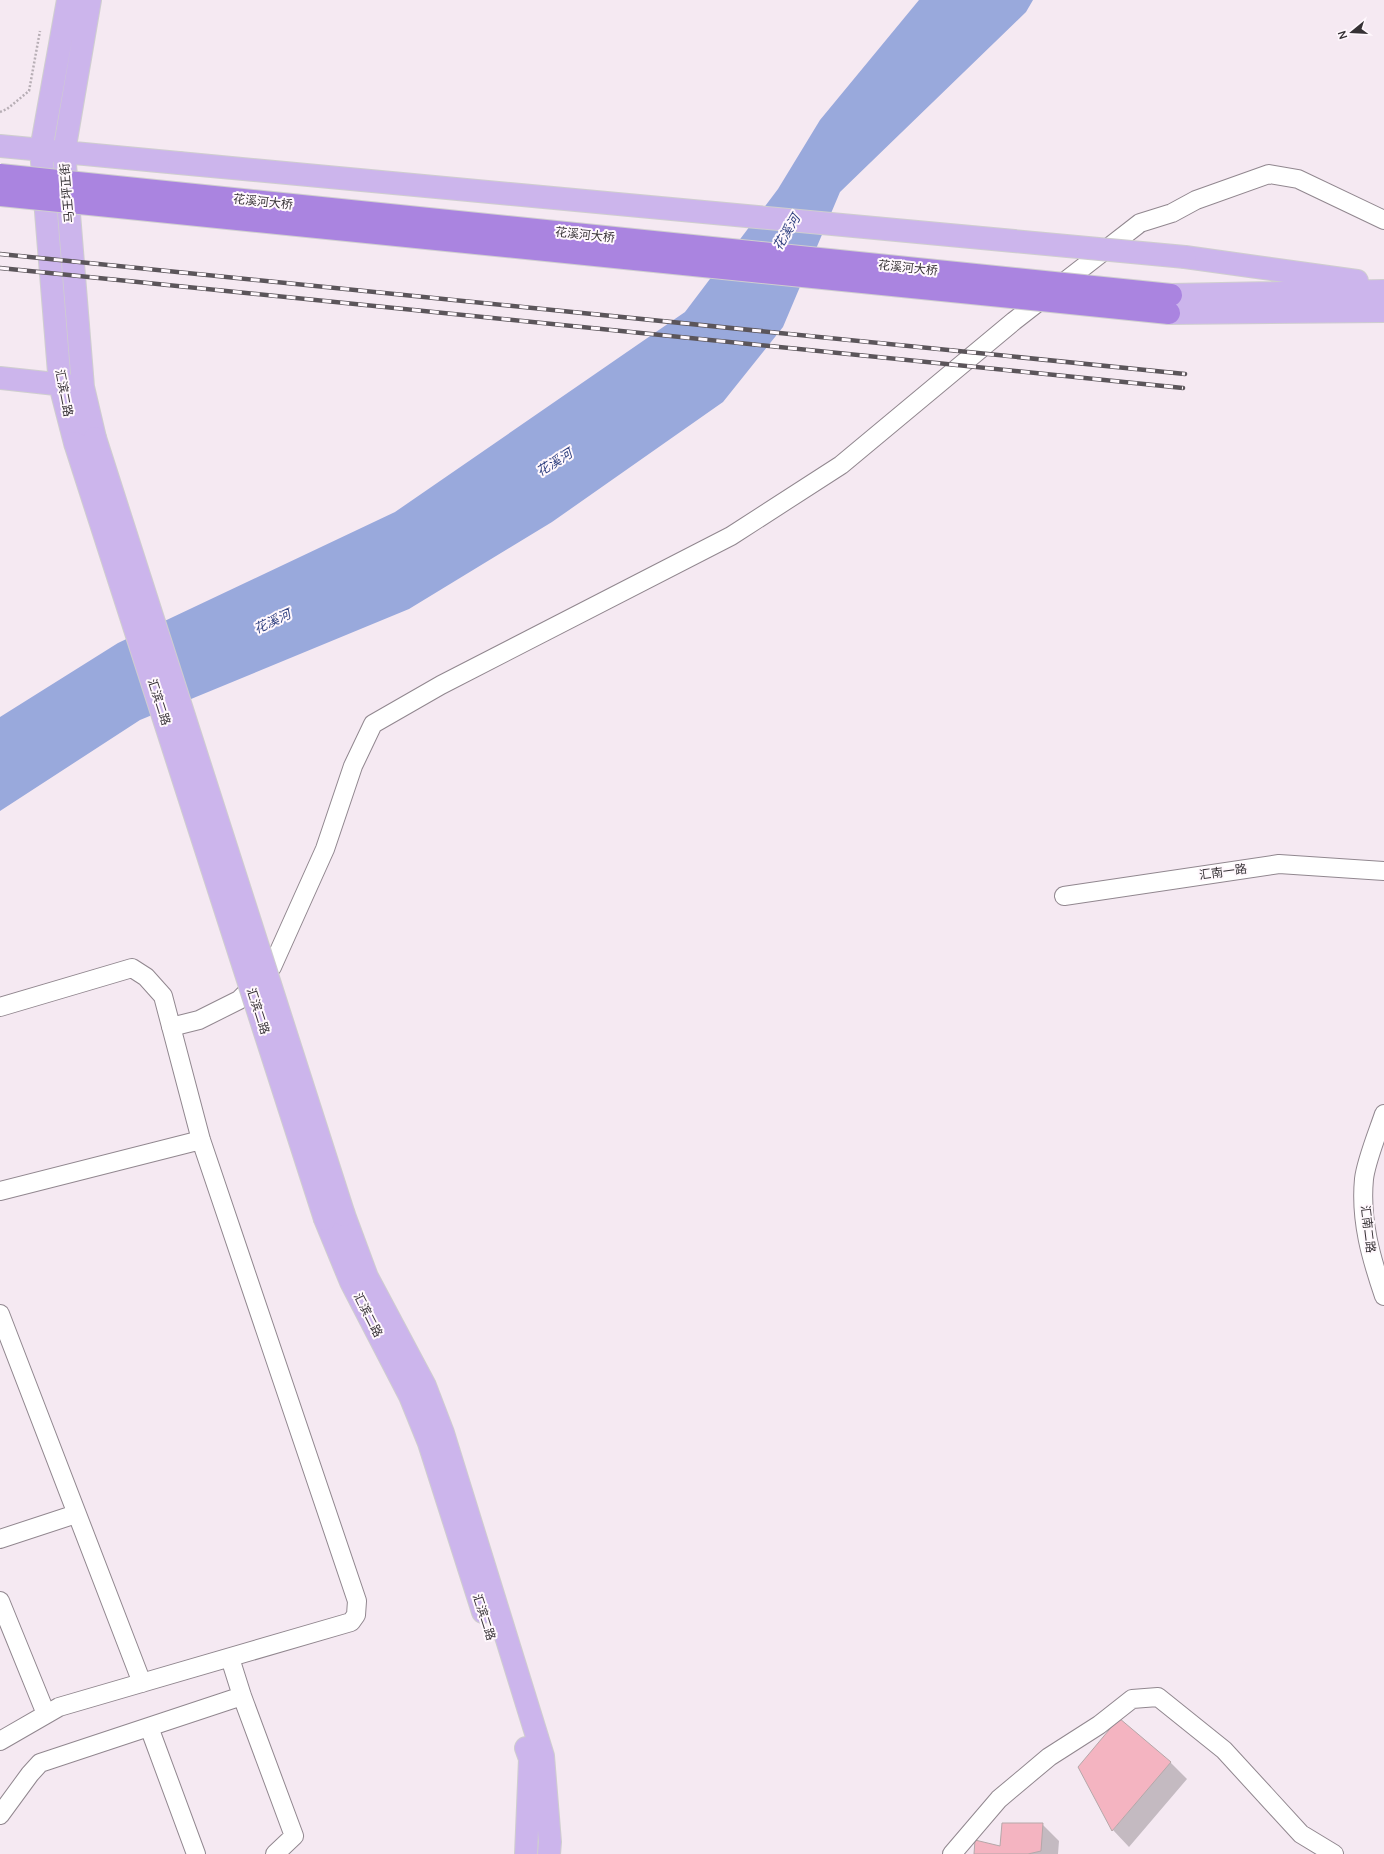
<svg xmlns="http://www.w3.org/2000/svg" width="1384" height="1854" font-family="Manrope,'Noto Sans SC',sans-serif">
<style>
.water{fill:#99a9dc}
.shadow{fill:#0003}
.building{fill:#f4b4c1;stroke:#b5a7a9}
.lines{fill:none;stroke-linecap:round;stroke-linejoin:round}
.minor-casing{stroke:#91878f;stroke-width:20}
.major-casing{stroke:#cfcecf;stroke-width:24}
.path{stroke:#b7aeb5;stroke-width:2.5;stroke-dasharray:2 2;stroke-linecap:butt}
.minor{stroke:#fff;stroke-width:18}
.major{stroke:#ccb5ec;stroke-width:22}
.rail-casing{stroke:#5b555a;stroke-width:4.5}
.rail{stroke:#fff8fd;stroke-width:3;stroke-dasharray:9;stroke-linecap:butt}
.major-bridge-casing{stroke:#cfcecf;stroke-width:24;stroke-linecap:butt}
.highway-bridge-casing{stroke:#cfcecf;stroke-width:24;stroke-linecap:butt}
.major-bridge{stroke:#ccb5ec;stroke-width:22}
.highway-bridge{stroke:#aa84e0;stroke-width:22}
.labels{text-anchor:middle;stroke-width:4;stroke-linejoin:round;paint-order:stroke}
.street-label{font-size:12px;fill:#363135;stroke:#fff8fd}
.water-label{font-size:13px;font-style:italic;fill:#344483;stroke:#fff8fd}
</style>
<rect width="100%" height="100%" fill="#f5e9f2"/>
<path class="water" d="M919,0H1033L1026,12L840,192L783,327L723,402L552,522L409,609L140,720L0,811V717L118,643L395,512L685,312L778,189L820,120Z"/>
<path class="shadow" d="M1170,1762L1187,1779L1129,1847L1113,1830Z
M1042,1824L1059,1841L1058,1854H975L1001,1847Z"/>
<path class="building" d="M1119,1718L1171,1762L1112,1831L1078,1767Z
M1002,1823H1043L1041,1851L1028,1854H974L975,1840L1000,1846Z"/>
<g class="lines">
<defs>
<path id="minor" d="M1064,896L1279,864L1384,871
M0,1007L132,968L146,977L163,996L201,1140L357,1601L356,1615L351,1622L59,1707L0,1741
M171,1027L199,1020L239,1000L272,967L325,849L353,766L373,724L441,685L731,536L841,465L1014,321L1140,223L1172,213L1196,200L1269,174L1298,179L1384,220
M1384,1114C1378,1132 1366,1161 1364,1179C1360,1220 1371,1258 1384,1296
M0,1191L201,1140
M0,1314L142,1683
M0,1539L76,1514
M0,1601L46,1714
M230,1658L242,1696L294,1836L275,1854
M149,1727L196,1854
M0,1815L30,1774L40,1763L242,1696
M952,1854L999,1799L1049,1757L1099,1725L1132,1699L1158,1697L1224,1750L1301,1834L1334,1854"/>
<path id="major" d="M68,0L41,150L60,385L75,443
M90,0L64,152L83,387L95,438
M0,146L179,163
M1185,257L1357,281
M1171,295L1384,291
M1169,313L1384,311
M0,378L74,386
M344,1215L367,1277L425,1386L443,1433L543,1756L550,1842L549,1854
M325,1219L351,1282L410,1396L429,1443L483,1612
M526,1854L530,1759L526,1748"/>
</defs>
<use href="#minor" class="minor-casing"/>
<use href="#major" class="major-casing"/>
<path class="path" d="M0,112L7,109L29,91L40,31"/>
<use href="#minor" class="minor"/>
<use href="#major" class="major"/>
<defs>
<path id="rail" d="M0,254L1185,374
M0,268L1183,388"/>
</defs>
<use href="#rail" class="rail-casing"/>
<use href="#rail" class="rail"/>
<defs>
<path id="major-bridge" d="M179,163L1185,257
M95,438L344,1215
M75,443L325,1219"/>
<path id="highway-bridge" d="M0,175L1171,295
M0,195L1169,313"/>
</defs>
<use href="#major-bridge" class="major-bridge-casing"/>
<use href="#highway-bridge" class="highway-bridge-casing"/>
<use href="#major-bridge" class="major-bridge"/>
<use href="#highway-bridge" class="highway-bridge"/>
</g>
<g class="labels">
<g class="street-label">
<text transform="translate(67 193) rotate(-95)" y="4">马王坪正街</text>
<text transform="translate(263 202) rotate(6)" y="4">花溪河大桥</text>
<text transform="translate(585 235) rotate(6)" y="4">花溪河大桥</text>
<text transform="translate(908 268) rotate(6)" y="4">花溪河大桥</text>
<text transform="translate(64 393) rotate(79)" y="4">汇滨二路</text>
<text transform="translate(159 702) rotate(72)" y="4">汇滨二路</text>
<text transform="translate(1223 872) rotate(-8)" y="4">汇南一路</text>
<text transform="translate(258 1011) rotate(72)" y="4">汇滨二路</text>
<text transform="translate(1368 1229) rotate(83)" y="4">汇南二路</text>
<text transform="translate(368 1315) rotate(63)" y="4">汇滨二路</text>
<text transform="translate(484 1617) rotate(72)" y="4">汇滨二路</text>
</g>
<g class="water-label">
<text transform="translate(786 232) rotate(-59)" y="5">花溪河</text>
<text transform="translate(554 462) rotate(-32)" y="5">花溪河</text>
<text transform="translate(272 621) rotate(-25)" y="5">花溪河</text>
</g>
</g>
<g transform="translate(1352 32) rotate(252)" stroke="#fff8fd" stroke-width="3" paint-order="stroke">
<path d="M0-3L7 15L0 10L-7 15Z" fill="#363135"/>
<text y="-6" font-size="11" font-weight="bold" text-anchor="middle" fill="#363135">N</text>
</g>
</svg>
